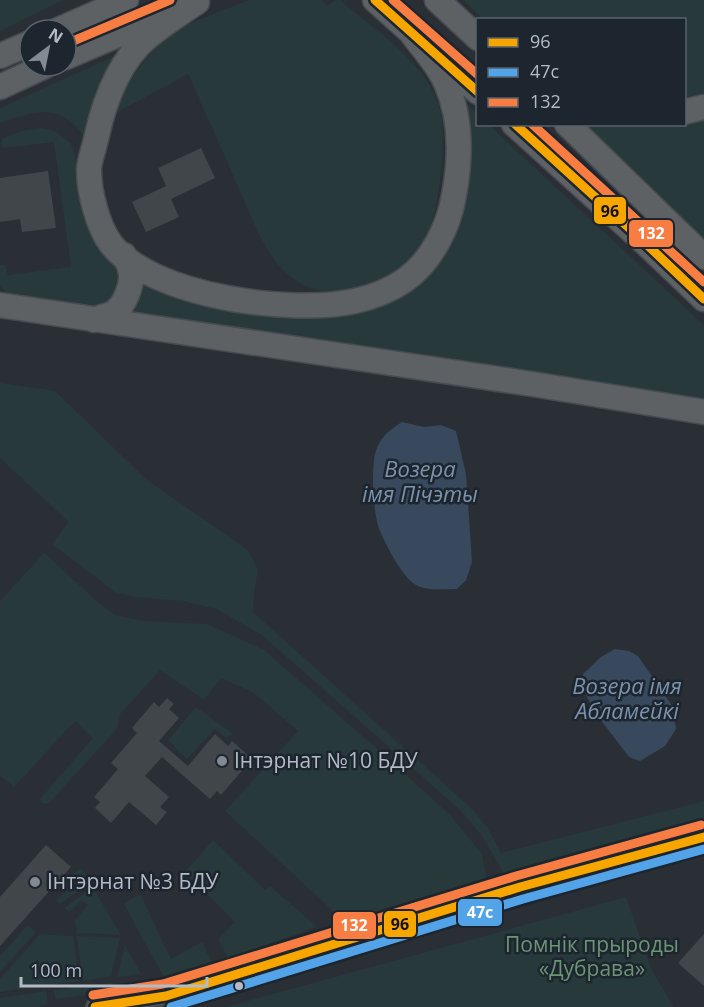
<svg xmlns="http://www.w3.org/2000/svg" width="704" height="1007" font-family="'Open Sans',sans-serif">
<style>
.green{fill:#27393b}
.water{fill:#38495e}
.building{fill:#41464b}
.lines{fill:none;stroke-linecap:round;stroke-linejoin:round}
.minor-casing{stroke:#474b50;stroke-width:20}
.highway-casing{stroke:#464b51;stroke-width:27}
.minor{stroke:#595d63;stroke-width:16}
.highway{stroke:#5d6163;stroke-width:24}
.bus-1-casing{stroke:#1d252f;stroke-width:14}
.bus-2-casing{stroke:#1d252f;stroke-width:14}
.bus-3-casing{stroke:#1d252f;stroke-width:14}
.bus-1{stroke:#f7a600;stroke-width:9}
.bus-2{stroke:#53a3e8;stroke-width:9}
.bus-3{stroke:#f77d43;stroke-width:9}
.poi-dot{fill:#838a93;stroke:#1d252f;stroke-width:2}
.bus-dot{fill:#b3bbc6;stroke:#1d252f;stroke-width:2}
.labels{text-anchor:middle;stroke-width:5;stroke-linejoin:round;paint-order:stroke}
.poi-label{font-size:21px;fill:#b3bbc6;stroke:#1d252f;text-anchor:start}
.park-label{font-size:21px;fill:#6b9574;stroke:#1d252f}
.water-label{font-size:22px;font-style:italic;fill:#7c92ac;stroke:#1d252f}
.line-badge{stroke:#1d252f;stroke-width:2}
.badge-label{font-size:16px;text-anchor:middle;font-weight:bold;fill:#fff}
.pale-badge-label{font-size:16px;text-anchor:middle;font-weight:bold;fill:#111}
</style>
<rect width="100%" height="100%" fill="#292f35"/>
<path class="green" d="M0,0H63L0,31Z
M249,0H322L327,6L335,0H340C370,26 417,57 433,92C437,100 441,110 442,118C445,151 439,234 414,259C407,266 395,276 385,281C376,285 364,287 355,290C332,296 305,290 287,274C262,251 252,216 238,187C222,149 205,112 188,74L112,115C126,84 148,50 176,31C195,20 228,9 249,0Z
M463,0H704V99L685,103L684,20L483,19Z
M115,56L117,58L87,141C62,102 38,110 0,123V108Z
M460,97L477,114L478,124L489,125L704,325V403L133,313L142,279L316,313L429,265Z
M704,118V239L585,125L684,124L685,122Z
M43,128L55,131L71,144L77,163L87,213L122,274L117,297L103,306L11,298L0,286V265H5L8,275L71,267L54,142L4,148L1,143L3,138L25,130Z
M0,383L55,391L147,480L248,550L258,570L254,593L253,612L472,809L487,827L501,853L704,801V822L507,879L482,836L460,810L262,635L216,609L183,601L136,597L115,592L52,544L69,522L0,458Z
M44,553L101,605L116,615L144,621L207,624L264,650L392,762L451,816L482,854L487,881L346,923L225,811L298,731L254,693L221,678L204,700L160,670L120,714L117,729L48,804L42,803L41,798L93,738L75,721L14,787L0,775V601Z
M196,707L233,734L226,738L215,729L187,759L168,740Z
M213,840L265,890L270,886L317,927L228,958L218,939L235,922L185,872Z
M82,868L90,882L60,904L56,901L73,883L67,877Z
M93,887L119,932L120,935L77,933L75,920L88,905L81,900L70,912L64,908Z
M140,894L171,959L202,942L217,974C202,979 181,989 166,981L124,904Z
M626,897L651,969L674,1007H226Z
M28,925L36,932L0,972V956Z
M40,934L73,936L79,981L0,992V979Z
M77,936L120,938L111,976L83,981Z
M125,945L141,974L117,977Z
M111,983L109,991L94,993L93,990L85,992V995L55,999L54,990Z
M46,991L48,1004L38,1007H0V998Z"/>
<path class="water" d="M402,422L424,427L441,425L456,431L466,474L472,562L466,580L457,589C444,589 427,591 416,585C402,577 386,545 380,531C373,515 370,463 377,448C382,435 391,429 402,422Z
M615,649L629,651L638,656L673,707L676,729L665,746L640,761L629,757L600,719L584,692L583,674L601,657Z"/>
<path class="building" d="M201,148L215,178L171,199L179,217L146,232L132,202L166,186L158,168Z
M48,171L56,228L22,232L20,219L0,222V178Z
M167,698L174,704L169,709L179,718L159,741L188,766L215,734L228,746L232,741L252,759L221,795L217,791L210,799L162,757L145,776L169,797L160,807L167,812L156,825L129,802L111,823L95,808L100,802L94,797L118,769L111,763L137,733L132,728L154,702L159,707Z
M46,845L71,867L0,946V897Z
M704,934V986L678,963Z"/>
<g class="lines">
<defs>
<path id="minor" d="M95,1007L166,996L236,976L520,887L704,837"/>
<path id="highway" d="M375,0L478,92
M437,0L478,38
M197,2C181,13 164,24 149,36C118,61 104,102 96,139C94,149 89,161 89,170C89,192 98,227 111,244C152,297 293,315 355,301C373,297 391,290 405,280C432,261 449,226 454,195C461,158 462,119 446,83C438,64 422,48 410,31
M58,30L126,0
M0,56L30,43
M66,57L162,16
M0,87L45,66
M684,112L704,107
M514,124L640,238L704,299
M567,124L704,257
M0,305L532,384L704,412
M94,320C100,317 107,316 113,313C125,306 134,283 130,269C129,264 126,260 124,255"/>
</defs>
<use href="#minor" class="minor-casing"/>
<use href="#highway" class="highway-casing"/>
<use href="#minor" class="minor"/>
<use href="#highway" class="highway"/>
<defs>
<path id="bus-1" d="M375,0L478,92
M515,124L640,238L704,299
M95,1007L166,996L520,887L704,837"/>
<path id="bus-2" d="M171,1007L523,899L704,849"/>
<path id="bus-3" d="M393,0L478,75
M66,44L170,0
M532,124L704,282
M93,995L163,984L516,876L701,825"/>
</defs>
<use href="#bus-1" class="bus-1-casing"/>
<use href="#bus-2" class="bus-2-casing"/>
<use href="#bus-3" class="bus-3-casing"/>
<use href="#bus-1" class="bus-1"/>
<use href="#bus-2" class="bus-2"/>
<use href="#bus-3" class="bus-3"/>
</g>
<g class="poi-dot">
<circle cx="222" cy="761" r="6"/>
<circle cx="35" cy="882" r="6"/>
</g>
<circle class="bus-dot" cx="239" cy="986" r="5"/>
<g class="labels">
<g class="poi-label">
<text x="234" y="768">Інтэрнат №10 БДУ</text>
<text x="47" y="889">Інтэрнат №3 БДУ</text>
</g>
<g class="park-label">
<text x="592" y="952">Помнік прыроды<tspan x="592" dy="24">«Дубрава»</tspan></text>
</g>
<g class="water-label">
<text x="420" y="477">Возера<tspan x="420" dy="25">імя Пічэты</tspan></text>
<text x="627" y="694">Возера імя<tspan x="627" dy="25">Абламейкі</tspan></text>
</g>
</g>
<g class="line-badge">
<rect x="593" y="196" width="34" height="29" rx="6" fill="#f7a600"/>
<rect x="628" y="219" width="46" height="29" rx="6" fill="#f77d43"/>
<rect x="457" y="898" width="46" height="29" rx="6" fill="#53a3e8"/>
<rect x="383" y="910" width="34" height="28" rx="6" fill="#f7a600"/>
<rect x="332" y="911" width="45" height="29" rx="6" fill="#f77d43"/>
</g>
<g class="badge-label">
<text x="651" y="239">132</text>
<text x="480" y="918">47с</text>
<text x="354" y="931">132</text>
</g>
<g class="pale-badge-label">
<text x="610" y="217">96</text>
<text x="400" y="930">96</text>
</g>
<rect x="476" y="18" width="210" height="108" fill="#1d252f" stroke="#59616b" stroke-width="1.5"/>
<rect x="488" y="38" width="30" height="9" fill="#f7a600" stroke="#59616b" stroke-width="1.5"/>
<text x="530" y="48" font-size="18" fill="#b3bbc6">96</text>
<rect x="488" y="68" width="30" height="9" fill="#53a3e8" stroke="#59616b" stroke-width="1.5"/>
<text x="530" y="78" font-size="18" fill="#b3bbc6">47с</text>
<rect x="488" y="98" width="30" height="9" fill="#f77d43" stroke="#59616b" stroke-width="1.5"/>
<text x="530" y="108" font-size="18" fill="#b3bbc6">132</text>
<g transform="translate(48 48) rotate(32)"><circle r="28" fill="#1d252f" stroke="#59616b" stroke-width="1.5"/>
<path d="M0-4.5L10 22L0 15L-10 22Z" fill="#838a93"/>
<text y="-9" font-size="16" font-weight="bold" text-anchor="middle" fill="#b3bbc6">N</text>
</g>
<path d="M21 977v9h186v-9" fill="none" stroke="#b3bbc6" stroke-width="3"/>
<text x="30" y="977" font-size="18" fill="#b3bbc6" stroke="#1d252f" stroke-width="4.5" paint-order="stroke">100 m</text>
</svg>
